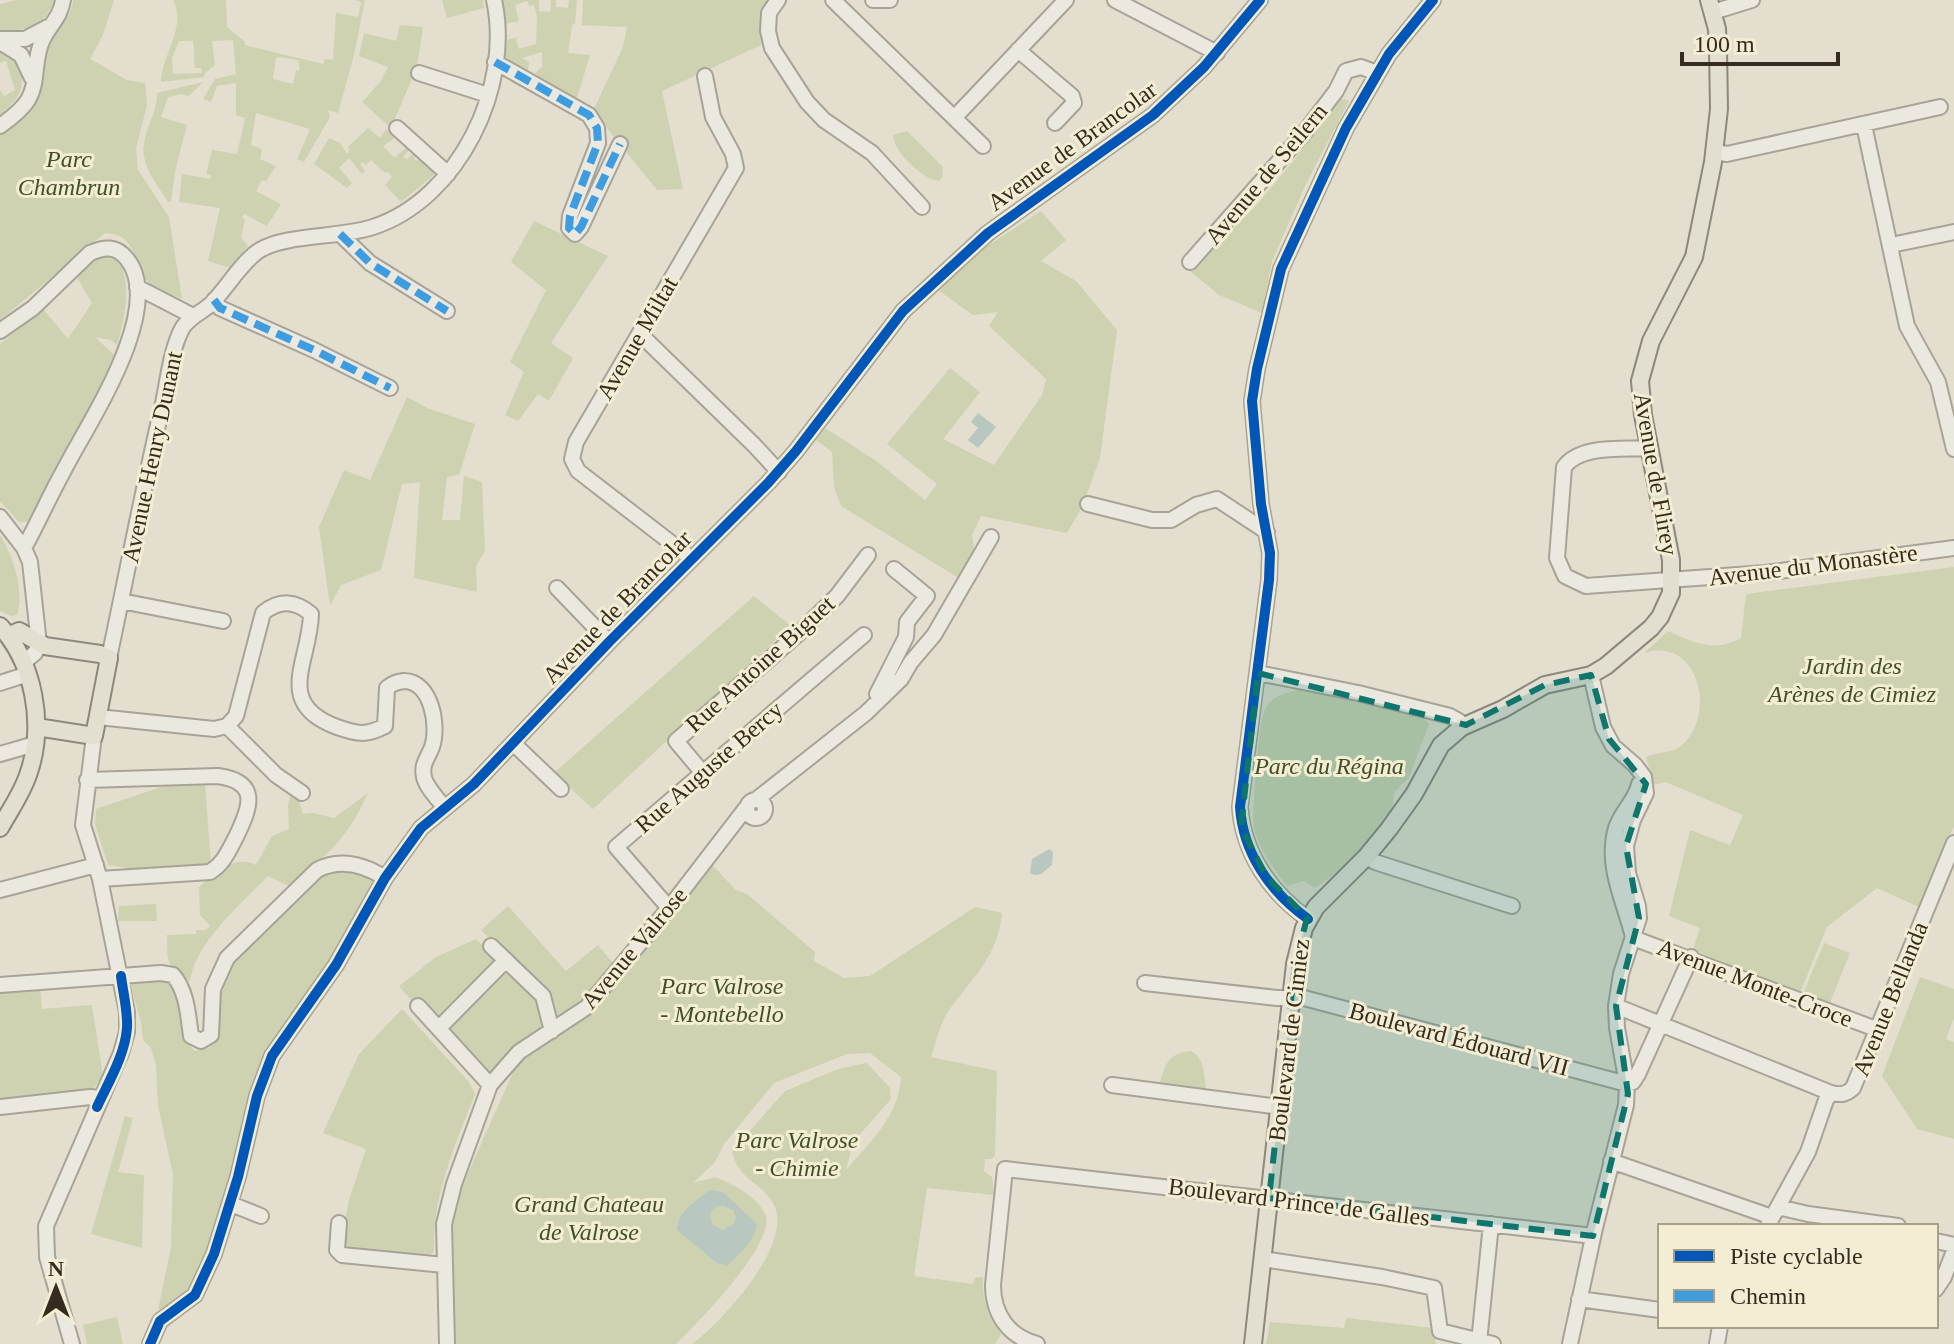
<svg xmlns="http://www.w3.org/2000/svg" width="1954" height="1344" font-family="Georgia,serif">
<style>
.green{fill:#ced2b1;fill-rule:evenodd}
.water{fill:#b8c8c0;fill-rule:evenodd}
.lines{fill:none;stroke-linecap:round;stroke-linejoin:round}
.minor-casing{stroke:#a8a397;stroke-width:18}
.major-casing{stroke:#8d887d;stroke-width:20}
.minor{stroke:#ebe8df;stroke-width:14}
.major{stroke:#e2dfd1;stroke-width:16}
.quiet{stroke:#3e9ce0;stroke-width:8;stroke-dasharray:16 8;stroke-linecap:butt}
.cycleway-casing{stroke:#f3edd4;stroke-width:15}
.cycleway{stroke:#0057b8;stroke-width:10}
.marked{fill:#0f766e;fill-opacity:0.2;stroke:#0f766e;stroke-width:6;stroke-dasharray:16 10;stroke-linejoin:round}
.labels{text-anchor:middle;stroke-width:6;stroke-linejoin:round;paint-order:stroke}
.street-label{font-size:24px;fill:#352c1f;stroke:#f3edd4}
.park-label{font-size:24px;font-style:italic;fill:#425028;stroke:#f3edd4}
</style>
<rect width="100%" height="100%" fill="#e3decd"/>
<path class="green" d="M16,0H54C47,26 24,32 0,30V4Z
M73,0H114L103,35L90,59L127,80L145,83L147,105L136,149L138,170L169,217L182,299C171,294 154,289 146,280C133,268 139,234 105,233L0,320V135C14,122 35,107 42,87C46,73 39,57 47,43C55,27 72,20 73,0Z
M173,0H226L227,27L245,42V45L323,64L325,59L333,60L336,13L358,17L361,2L355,0H365L354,55L338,113L328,110L330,117L304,162L297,159L310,129L256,113L251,145L262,149L260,159L276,166L266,181L262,180L256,191L281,204L267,226L244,214L242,218L245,220L241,237L248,246L230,268L208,261L220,208L179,202L182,174L211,179V175L206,174L212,150L237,154L245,118L236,115V83L217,86L211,102L203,99L215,79L236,74L233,40L212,41L215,65L205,73L204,77L161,82C162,54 187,27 173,0ZM179,41H193L195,68H201L202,73L173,74L172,58ZM279,57L298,60L300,71L296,70L293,84L273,79L276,58Z
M442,0H483L484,8L447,18Z
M501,0H539V11L550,12L551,0H556V7L568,8L569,0H577L575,24L572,25L568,53L590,55L576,101L547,84L535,73L542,67V52L522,58L529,62L528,71L521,73L502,62L506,40L518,37L516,40L519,49L536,44L537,17L534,5L529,6L527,1L515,5L519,21L505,24Z
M583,0H769L764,7L761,45L662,91L683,189L657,190L593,111L623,47L627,27L582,25Z
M400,25L423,27L417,67L391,128L362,102L380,82L388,67L359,56L364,33L396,41Z
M0,51L19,65C28,88 17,101 0,115V90L4,96L15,90L6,61L0,63Z
M203,82L189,96L181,94L168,97L161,117L187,125L175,171L171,202H168C160,189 146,172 144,156C140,135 158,114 157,93Z
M1341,98L1349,101L1306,184L1272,261L1262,313L1219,295L1190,271L1255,207L1295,159Z
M368,128L380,138L386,129L396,137L383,146L394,158L407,147L410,149L403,157L407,159L414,153L416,155L414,158L417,161L420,158L435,174L401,202L385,185L392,177L388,172L385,173L371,160L366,165L362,162L360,164L365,171L362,174L349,158L339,168L352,183L347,188L314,164L329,138L340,143L347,154L350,150L348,147Z
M907,131L943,167L942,178L939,181C923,180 893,151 893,135Z
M1041,211L1066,240L1041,261L1076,281L1117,330L1100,458L1082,507L1067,533L981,516L972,535L975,554L962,580L841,506L834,487L832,452L816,440L825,428L875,460L925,500L937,484L887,444L950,368L980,392L943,439L994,465L1042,395L1046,379L989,326L998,312L973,315L938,290L981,250Z
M534,221L608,256L551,343L573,358L549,401L538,394L518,421L505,415L524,372L510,362L546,290L511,262Z
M101,255C140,257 124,321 117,345L111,340L95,337L114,355L85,419L55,468L31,517L27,522H19L0,501V344L43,309L68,339L92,303L75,274Z
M407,397L427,408L475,424L459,475L447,477L442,520H460L464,476L482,482L485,551L476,566L477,592L414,578L420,482L402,484L381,570L341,585L330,606L319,527L344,470L370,480Z
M0,535C13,556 25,590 17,615L11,616L0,611Z
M1954,567V826L1921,908L1877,888L1827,927L1800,993L1693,950L1700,928L1669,916L1690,830L1730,845L1743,815L1666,782L1654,785L1646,757C1657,751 1671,754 1681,746C1717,717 1700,635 1644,653L1668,631C1695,643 1714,653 1741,638L1746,594Z
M754,596L791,626L593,809L554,773Z
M1302,689C1328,694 1414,705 1429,724L1409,778L1394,792L1391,819L1361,855L1315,888L1304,881L1287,886C1274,869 1258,849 1254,827C1251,813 1259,720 1265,709C1272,695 1288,692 1302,689Z
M205,783L211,865L128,871V868L108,865L95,824L96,809L167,785Z
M291,792L298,797L303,814L313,813L334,818L368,793C346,841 329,853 289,886L268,876C242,903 195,943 190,981C166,968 167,961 167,935L196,934V930H206L210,926L200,915L199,887C215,874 234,854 256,865L272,836L289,829L288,805Z
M711,864L736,890L747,894L815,952L814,961L844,978L870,976L975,907L1002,913C998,956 973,977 949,1010C940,1023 936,1042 931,1057L997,1071L995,1155L992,1159H985L984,1171L992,1177L994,1195L927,1188L914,1276L973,1284L975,1278L983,1277C982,1300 987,1316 1001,1334L995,1344H692C722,1322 796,1242 773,1203C759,1180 739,1181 732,1151L785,1091L838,1069L867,1063L890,1088L891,1099L853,1142L846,1170C870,1142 899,1116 901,1077L870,1053L847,1054L774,1083L724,1144L715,1162L693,1183L716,1177C733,1185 756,1195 765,1214C779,1240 695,1326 676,1344H455L453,1224L461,1189L519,1059L586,1012Z
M330,866L372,874L376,881L333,957L282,1027L264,1059L238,1144L231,1181L200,1276C191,1294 176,1303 158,1310L171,1247L173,1174L158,1106L156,1065L151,1048L143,1040L141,1022L130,983L168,981C188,1000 174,1032 195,1051L209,1048L214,1042L217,1031V999L227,964Z
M156,904L157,921H118L119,906Z
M508,906L566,971L598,945L613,963V968L585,997L554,1020L551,1018L553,1004L549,995L481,930Z
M476,939L500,962L440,1019L437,1020L416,997L411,1000L399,986L436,957Z
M1824,943L1850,953L1829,1005L1803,994Z
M507,969L544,1002V1019L540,1030L514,1046L492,1071L485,1072L446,1030Z
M1920,977L1954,989V1018L1946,1039L1954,1042V1139L1917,1129L1882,1076Z
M40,988L42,1009L92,1005L103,1076L93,1090L0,1103V992Z
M402,1009L469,1082L475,1094C455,1145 432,1196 434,1252L427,1256L352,1250L341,1244L349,1200L366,1149L323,1133L359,1054Z
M1191,1051C1205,1059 1204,1075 1206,1089L1160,1082C1166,1063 1169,1053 1191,1051Z
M125,1116L133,1118L118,1172L144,1175L142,1248L91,1234Z
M117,1317L123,1344H87L83,1325Z
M1346,1318L1434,1328L1436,1344H1266L1270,1322L1344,1328Z"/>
<path class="water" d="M978,413L996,427L978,448L968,440L978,428L971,422Z
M1049,849L1053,852L1052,865L1041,874L1034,875L1030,873L1032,859Z
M710,1190L723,1192L757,1224C755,1241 739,1254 727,1266L717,1263L677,1230C677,1211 696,1201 710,1190ZM724,1206L733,1210L736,1217L734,1224L723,1230L713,1225L710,1215L715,1207Z"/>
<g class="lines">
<defs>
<path id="minor" d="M778,0L769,13L768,31L772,48L807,102L824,120L872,153L922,207
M833,0L983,146
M873,0H890
M1115,0L1217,53
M1713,12L1752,0
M0,39H25L48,27
M0,42L21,55L32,78
M1018,50L1072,96L1074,103L1055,123
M495,62L589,115L597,128L598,143L570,216L569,228L575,234L581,227L620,144
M419,73L488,95
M954,118L1066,0
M1864,125L1907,326L1938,382L1954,449
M0,126C10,119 21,111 28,100C39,82 33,58 43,39C50,25 61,16 63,0
M397,128L448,174
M1715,152L1727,154L1940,107
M340,234L370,263L447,311
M1891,245L1954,232
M1190,262L1304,133L1336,91L1346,71L1361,67L1377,73
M137,287L193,316
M214,300L220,308L314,350L390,388
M0,331L33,308L90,253C104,247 116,245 127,259C167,309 86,426 63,472C49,497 38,523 24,548
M640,334L754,445L779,472
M1650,448C1623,450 1581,444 1564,467L1557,558L1565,576L1586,586L1765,573L1954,548
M1088,504L1152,520H1171L1196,505L1217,499L1267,532
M0,517L24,548L30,562L39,644L35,653L24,662
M692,559L578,471L572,459L576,442L736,168L733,154L713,117L705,76
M557,588L609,642
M121,601L223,621
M109,658C127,573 143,488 163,403C168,380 171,348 183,327C190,317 202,312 211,304C226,289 243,260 260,250C287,234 340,238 373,227C459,199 513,86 494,0
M1258,673L1358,693L1450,716L1459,721L1462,727
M0,683L28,674
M877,694L906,637L907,622L927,596L894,569
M98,717L214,729L227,726L236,716L263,613C280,599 296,601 311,614C310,662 273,703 337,727C357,734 366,736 385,726L387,688C393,683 397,682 404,681C432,681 439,727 432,747C428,758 421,764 424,777C426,787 438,799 445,808
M227,726L276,775L302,793
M513,743L561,789
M0,754L35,744
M702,772L676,741L798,634L837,596L868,555
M87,780L218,776C261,782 250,808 236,837C228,852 224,863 210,872L100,879
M757,799L866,713L901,679L911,662L934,635L991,537
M747 809a9 9 0 1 1 18 0a9 9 0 1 1-18 0Z
M1366,857L1375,862L1512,906
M0,890L96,865
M669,908L616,847L864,635
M1308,919C1270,892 1243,853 1240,807L1269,580L1270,553L1261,504L1252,401L1257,369L1281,269L1346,128L1389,54L1433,0
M1633,937C1624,900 1605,866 1616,828C1621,812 1636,800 1639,784
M1633,938L1876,1029
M491,946L543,996L552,1031
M1145,983L1277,998H1304L1627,1084L1633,1082L1638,1074L1691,957
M0,985L161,973L173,975C187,991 188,1015 191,1036L201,1041L211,1035L213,989L227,958L317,870C340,858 363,864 385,878
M418,1006L490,1085
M1616,1006L1831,1093C1841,1095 1845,1095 1853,1088L1954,843
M440,1027L506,960
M1112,1085L1280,1107
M0,1107L90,1097L101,1098
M1611,1161L1772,1217
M231,1204L261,1216
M1778,1207L1808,1214L1898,1226
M339,1223L337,1250L342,1255L444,1265
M1768,1225L1808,1152L1826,1100L1831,1093
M1936,1241L1954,1245
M1262,1259L1382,1277L1434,1288L1440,1331L1493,1344
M1936,1289L1944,1277L1954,1251
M1579,1299L1660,1310
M1479,1342L1491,1224
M72,1344L47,1257L46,1226L121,1053L127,1032V1012L100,879L83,825L94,736
M150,1344L160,1321L195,1295L214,1254L238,1177L257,1096L272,1056L336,965L385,878L421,828L474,784L609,642L768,483L796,451L903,311L988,233L1153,115L1204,67L1260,0
M447,1344L444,1224L454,1184L490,1085L519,1052L587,1007L669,908L746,808
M1037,1344C1008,1336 993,1314 993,1285L1005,1169L1593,1236
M1570,1344L1595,1228L1626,1105L1627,1084L1617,1028L1616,1006L1621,974L1639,918L1638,906L1628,873L1626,846L1633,820L1646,793L1644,777L1635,765L1613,746L1603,727L1591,675
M1717,1344L1720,1326"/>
<path id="major" d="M0,626C34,663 45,724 29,772C23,792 10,810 0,828
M8,636L19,631L45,646L100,654L109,658L94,736L37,727
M1253,1344L1295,964L1304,928L1316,907L1366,857L1389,829L1414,794L1441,745L1462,727L1503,709L1545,685L1591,675L1606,666L1651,628L1660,617L1671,593V560L1643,415L1640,381L1651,341L1694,257L1713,162L1719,109L1718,49L1717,29L1709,0"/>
</defs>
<use href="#minor" class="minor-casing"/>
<use href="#major" class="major-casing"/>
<use href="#minor" class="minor"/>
<use href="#major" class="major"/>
<path class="quiet" d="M495,62L589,115L597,128L598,143L570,216L569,228L575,234L581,227L620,144
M340,234L370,263L447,311
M214,300L220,308L314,350L390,388"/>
<defs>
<path id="cycleway" d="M1308,919C1270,892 1243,853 1240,807L1269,580L1270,553L1261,504L1252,401L1257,369L1281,269L1346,128L1389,54L1433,0
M97,1107C108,1083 125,1055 127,1028C128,1011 123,993 121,976
M150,1344L160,1321L195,1295L214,1254L238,1177L257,1096L272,1056L336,965L385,878L421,828L474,784L609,642L768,483L796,451L903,311L988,233L1153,115L1204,67L1260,0"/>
</defs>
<use href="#cycleway" class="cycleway-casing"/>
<use href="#cycleway" class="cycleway"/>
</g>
<path class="marked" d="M1258,673L1466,725L1545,685L1591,675L1609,739L1646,784L1626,846L1639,918L1616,1006L1628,1094L1593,1236L1269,1198L1295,964L1307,918L1266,876L1241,827Z"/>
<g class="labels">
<g class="street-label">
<text transform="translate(1072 146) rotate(-36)" y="8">Avenue de Brancolar</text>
<text transform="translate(1266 174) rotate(-50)" y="8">Avenue de Seilern</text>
<text transform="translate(637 338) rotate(-60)" y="8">Avenue Miltat</text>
<text transform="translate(152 457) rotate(-78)" y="8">Avenue Henry Dunant</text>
<text transform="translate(1656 474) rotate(80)" y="8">Avenue de Flirey</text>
<text transform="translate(1813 565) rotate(-7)" y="8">Avenue du Monastère</text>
<text transform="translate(617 607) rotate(-46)" y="8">Avenue de Brancolar</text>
<text transform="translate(760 664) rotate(-42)" y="8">Rue Antoine Biguet</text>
<text transform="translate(709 767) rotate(-41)" y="8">Rue Auguste Bercy</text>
<text transform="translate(634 948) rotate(-50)" y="8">Avenue Valrose</text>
<text transform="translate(1755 983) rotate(21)" y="8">Avenue Monte-Croce</text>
<text transform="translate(1890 999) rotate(-68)" y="8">Avenue Bellanda</text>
<text transform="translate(1459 1039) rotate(15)" y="8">Boulevard Édouard VII</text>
<text transform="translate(1289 1040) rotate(-83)" y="8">Boulevard de Cimiez</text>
<text transform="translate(1299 1202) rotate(7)" y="8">Boulevard Prince de Galles</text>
</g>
<g class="park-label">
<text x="69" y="167">Parc<tspan x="69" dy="28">Chambrun</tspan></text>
<text x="1852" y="674">Jardin des<tspan x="1852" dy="28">Arènes de Cimiez</tspan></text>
<text x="1329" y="774">Parc du Régina</text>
<text x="722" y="994">Parc Valrose<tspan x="722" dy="28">- Montebello</tspan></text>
<text x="797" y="1148">Parc Valrose<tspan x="797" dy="28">- Chimie</tspan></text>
<text x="589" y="1212">Grand Chateau<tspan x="589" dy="28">de Valrose</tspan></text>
</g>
</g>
<rect x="1658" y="1224" width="280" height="104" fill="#f3edd4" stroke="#a7a08c" stroke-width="2"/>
<rect x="1674" y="1250" width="40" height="12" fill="#0057b8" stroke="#a7a08c" stroke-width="2"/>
<text x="1730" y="1264" font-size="24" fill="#352c1f">Piste cyclable</text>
<rect x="1674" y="1290" width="40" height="12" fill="#3e9ce0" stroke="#a7a08c" stroke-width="2"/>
<text x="1730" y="1304" font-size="24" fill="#352c1f">Chemin</text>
<g transform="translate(56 1288)" stroke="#f3edd4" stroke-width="6" paint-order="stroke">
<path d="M0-6L14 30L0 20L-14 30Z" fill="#352c1f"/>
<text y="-12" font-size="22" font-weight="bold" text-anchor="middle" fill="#352c1f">N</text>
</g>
<path d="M1682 52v12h156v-12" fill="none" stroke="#352c1f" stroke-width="4"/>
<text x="1694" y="52" font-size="24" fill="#352c1f" stroke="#f3edd4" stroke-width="6" paint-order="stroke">100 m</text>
</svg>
